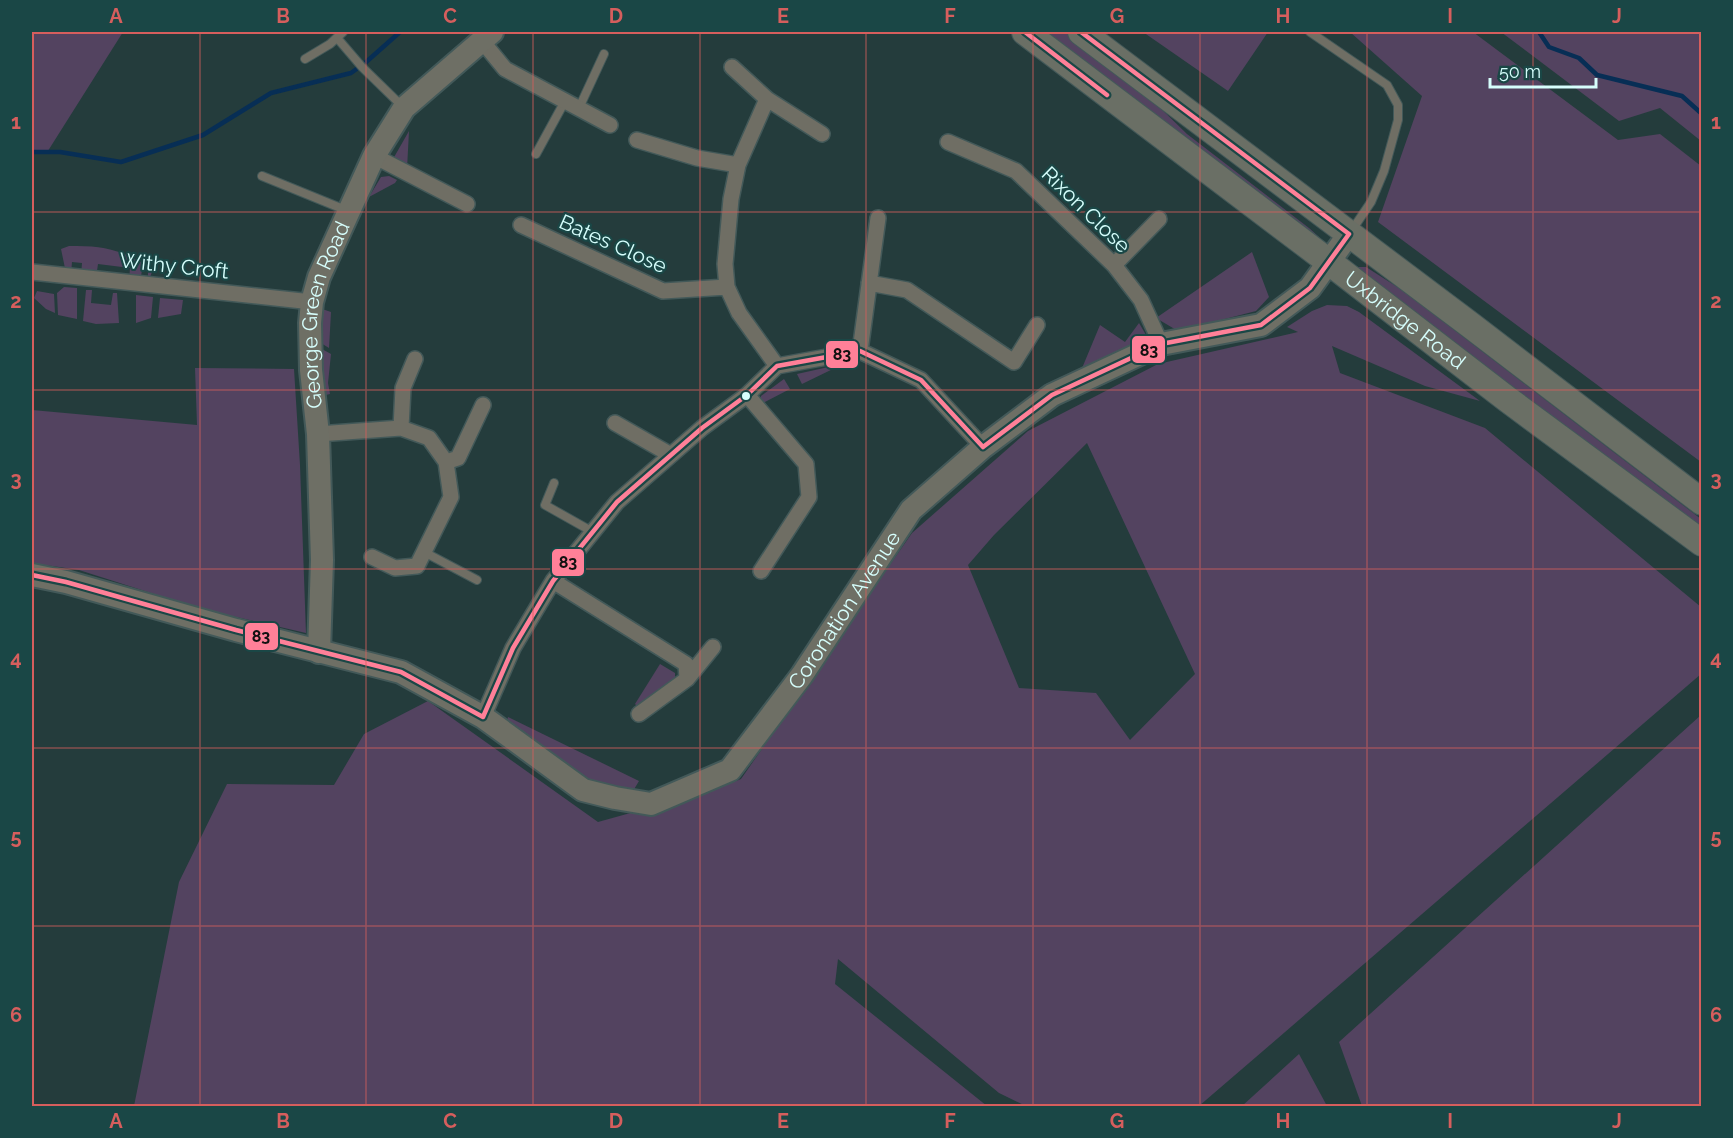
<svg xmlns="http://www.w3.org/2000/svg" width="1733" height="1138" font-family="Raleway,sans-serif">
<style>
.green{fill:#534360;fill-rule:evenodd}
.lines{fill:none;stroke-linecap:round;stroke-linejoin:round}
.stream{stroke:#072e55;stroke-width:4.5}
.lane-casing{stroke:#435959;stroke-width:10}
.street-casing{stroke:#435959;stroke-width:18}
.secondary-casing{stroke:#435959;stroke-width:26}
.primary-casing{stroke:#435959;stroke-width:28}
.lane{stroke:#6f6e64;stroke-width:8}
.street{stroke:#6f6e64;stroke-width:15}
.secondary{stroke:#6e6f65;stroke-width:22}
.primary{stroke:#6a6f65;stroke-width:26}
.bus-1-casing{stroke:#1a4746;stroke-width:9}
.bus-1{stroke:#ff8098;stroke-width:4.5}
.grid{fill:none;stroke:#d65e5d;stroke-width:1.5;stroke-opacity:0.55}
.bus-dot{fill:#d6fefc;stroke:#1a4746;stroke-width:2}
.labels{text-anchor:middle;stroke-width:4.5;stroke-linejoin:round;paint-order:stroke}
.street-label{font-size:21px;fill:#d6fefc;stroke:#1a4746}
.line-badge{stroke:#1a4746;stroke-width:2}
.pale-badge-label{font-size:16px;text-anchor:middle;font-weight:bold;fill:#111}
.neatline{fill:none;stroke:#d65e5d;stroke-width:2}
.grid-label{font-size:20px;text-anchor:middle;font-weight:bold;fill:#d65e5d}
</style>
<rect width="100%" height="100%" fill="#243c3c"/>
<path class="green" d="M32,32H123L46,154L32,153Z
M1033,32H1065L1149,97L1187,134L1309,228L1319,237L1321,243Z
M1143,32H1268L1228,91Z
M1350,32H1473L1618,140L1660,134L1701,166V462L1378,222L1422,96Z
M1501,32H1701V141L1660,108L1619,121Z
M409,131L407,169L393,159Z
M389,176L397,180L395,183L369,197L381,177Z
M69,246C104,245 123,250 153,269L148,283V270H142L140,282L129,281L130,268L98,264L96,278L81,276L82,263L72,262L71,274L66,273L61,249Z
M1252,252L1269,297L1256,311L1178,331L1156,318Z
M1353,267H1366L1402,290L1701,519V544Z
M64,287L77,288V319L58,315L57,293Z
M86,290H92L91,303L111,305L113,293H117L119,323L96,324L83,321Z
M37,291L54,294L55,313L46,309L34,298Z
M136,295L153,297L151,318L136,323Z
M160,298L183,300L181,314L158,318Z
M1327,305L1347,306L1359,312L1480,401L1425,386L1332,346L1340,373L1485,428L1701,607V674L1199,1106H1026L999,1093L838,959L835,984L987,1106H134L179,882L227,784L334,785L364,734L428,701L598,822L713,790L741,779L912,533L1028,431L1158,364L1298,332L1287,327L1312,311ZM1087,443L1195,674L1130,740L1096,693L1019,688L968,565L994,535Z
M322,309L331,312L329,348L316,340Z
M1139,323L1149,340L1080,373L1100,325L1125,342Z
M322,349L331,354L328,383L330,394L322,396Z
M833,366L837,367L802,384L797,374Z
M195,368L294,369L300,465L306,633L201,609L79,570L32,563V410L197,425Z
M784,379L790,389L761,404V396Z
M660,664L675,673V680L642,706H637L635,704Z
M1701,715V1106H1362L1339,1042Z
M508,717L639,781L630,796L607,793L504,731Z
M1299,1054L1327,1106H1242Z"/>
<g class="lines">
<path class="stream" d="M1539,32L1549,47L1579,58L1597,75L1682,96L1702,114
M32,152H60L121,162L203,135L271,93L351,73L365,63L400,32"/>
<defs>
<path id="lane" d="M1310,32L1387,85L1398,105V120L1384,171L1371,202L1352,230
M338,39L362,67L403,107
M305,59L330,44L343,32
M579,108L604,54
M536,154L565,101
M262,176L348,211
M554,483L545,505L593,532
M424,552L477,580"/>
<path id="street" d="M482,41L505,69L610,125
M732,67L767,99L738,165L731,199L725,264L727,287L739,313L777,366
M767,99L822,134
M637,140L697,158L738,165
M948,142L1016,171L1114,265L1141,300L1161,344
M374,156L467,204
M521,225L663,291L727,287
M1114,265L1159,219
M32,272L312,302
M869,283L907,290L1014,362L1037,325
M860,351L878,218
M747,395L806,464L809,497L761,571
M615,423L671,455
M401,428L403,388L415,359
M318,434L401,428L429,438L446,462L451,497L417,566L395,568L372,557
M446,462L458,458L483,405
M553,581L686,664L687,679L639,714
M687,679L713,647
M483,717L513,648L553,581L617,502L702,428L747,395L777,366L860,351L921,380L983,447"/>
<g id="secondary">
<path id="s1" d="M32,575L66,582L236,630L401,672L483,717L583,790L615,798L651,804L730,770L802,675L911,510L983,447L1052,395L1161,344L1261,325L1310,288L1349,234"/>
<path id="s2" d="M319,652L322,560L318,434L311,370L310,323L312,302L319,277L374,156L404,108L492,32"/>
</g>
<g id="primary">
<path id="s3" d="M1025,32L1329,262L1507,399L1702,543"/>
<path d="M1081,32L1469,324L1702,502"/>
</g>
</defs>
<use href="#lane" class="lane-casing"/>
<use href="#street" class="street-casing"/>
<use href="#secondary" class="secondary-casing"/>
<use href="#primary" class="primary-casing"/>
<use href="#lane" class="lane"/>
<use href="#street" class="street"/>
<use href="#secondary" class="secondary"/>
<use href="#primary" class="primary"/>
<defs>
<path id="bus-1" d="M1025,32L1107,95
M983,447L1052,395L1161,344L1261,325L1310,288L1349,234L1081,32
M32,575L66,582L236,630L401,672L483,717
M483,717L513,648L553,581L617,502L702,428L747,395L777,366L860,351L921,380L983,447"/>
</defs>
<use href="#bus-1" class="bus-1-casing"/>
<use href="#bus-1" class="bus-1"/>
</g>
<path class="grid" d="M200,32V1106M366,32V1106M533,32V1106M700,32V1106M866,32V1106M1033,32V1106M1200,32V1106M1367,32V1106M1533,32V1106M32,212H1702M32,390H1702M32,569H1702M32,748H1702M32,926H1702"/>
<circle class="bus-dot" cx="746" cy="396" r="5"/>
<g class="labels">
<g class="street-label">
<text transform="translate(1086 210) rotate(44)" y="7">Rixon Close</text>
<text transform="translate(613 244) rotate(24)" y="7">Bates Close</text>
<text transform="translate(174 266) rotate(6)" y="7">Withy Croft</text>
<text dy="7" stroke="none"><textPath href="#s2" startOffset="340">George Green Road</textPath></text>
<text dy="7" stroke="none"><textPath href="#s3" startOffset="477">Uxbridge Road</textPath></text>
<text dy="7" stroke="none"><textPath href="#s1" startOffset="951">Coronation Avenue</textPath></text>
</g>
</g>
<g class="line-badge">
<rect x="1131" y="335" width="35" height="29" rx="6" fill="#ff8098"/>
<rect x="825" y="340" width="34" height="29" rx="6" fill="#ff8098"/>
<rect x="551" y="548" width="34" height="29" rx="6" fill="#ff8098"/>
<rect x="244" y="622" width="35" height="29" rx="6" fill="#ff8098"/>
</g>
<g class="pale-badge-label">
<text x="1149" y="356">83</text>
<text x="842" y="360">83</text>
<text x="568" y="568">83</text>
<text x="261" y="642">83</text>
</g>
<rect width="1733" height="1138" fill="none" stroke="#1a4746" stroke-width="66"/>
<path d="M1490 78v9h106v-9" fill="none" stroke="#d6fefc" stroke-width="3"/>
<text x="1499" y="78" font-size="18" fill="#d6fefc" stroke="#1a4746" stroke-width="4.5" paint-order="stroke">50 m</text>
<rect x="33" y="33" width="1667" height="1072" class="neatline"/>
<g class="grid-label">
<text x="116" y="23">A</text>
<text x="283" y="23">B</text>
<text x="450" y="23">C</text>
<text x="616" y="23">D</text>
<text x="783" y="23">E</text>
<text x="950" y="23">F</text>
<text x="1117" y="23">G</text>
<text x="1283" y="23">H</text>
<text x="1450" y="23">I</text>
<text x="1617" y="23">J</text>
<text x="16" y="129">1</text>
<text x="1716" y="129">1</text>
<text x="16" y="308">2</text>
<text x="1716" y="308">2</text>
<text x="16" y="486">3</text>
<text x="1716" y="486">3</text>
<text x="16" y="665">4</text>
<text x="1716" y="665">4</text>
<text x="16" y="844">5</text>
<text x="1716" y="844">5</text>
<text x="16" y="1022">6</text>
<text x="1716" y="1022">6</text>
<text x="116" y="1128">A</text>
<text x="283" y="1128">B</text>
<text x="450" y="1128">C</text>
<text x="616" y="1128">D</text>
<text x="783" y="1128">E</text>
<text x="950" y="1128">F</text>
<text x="1117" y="1128">G</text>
<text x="1283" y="1128">H</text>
<text x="1450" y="1128">I</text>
<text x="1617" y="1128">J</text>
</g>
</svg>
